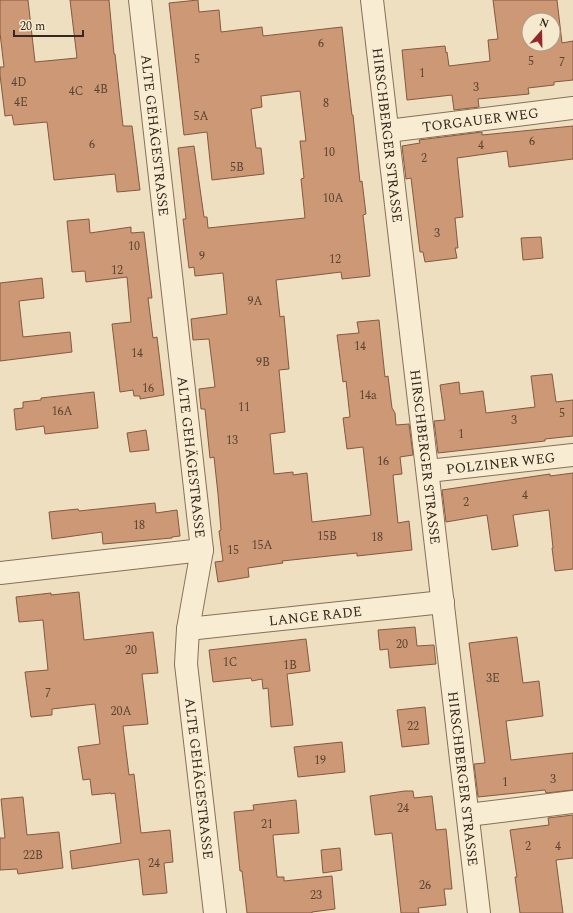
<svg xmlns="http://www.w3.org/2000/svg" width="573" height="913" font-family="Spectral,serif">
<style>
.building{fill:#cc9876;stroke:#85593e;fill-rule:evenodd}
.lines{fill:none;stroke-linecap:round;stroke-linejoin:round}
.minor-casing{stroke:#867058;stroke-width:24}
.minor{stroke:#f8edd3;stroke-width:22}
.labels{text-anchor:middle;stroke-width:3;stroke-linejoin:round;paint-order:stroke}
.number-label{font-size:12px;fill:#5c4432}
.street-label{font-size:14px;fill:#36281c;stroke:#f5eacf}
</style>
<rect width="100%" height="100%" fill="#eddfc0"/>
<path class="building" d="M0,0H28L35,62L77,58L70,0H109L114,54H115L123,126H132L140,190L117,192L115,174L54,180L47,122L14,125L12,115L5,116L0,75V67H4L0,33Z
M198,0L199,12L219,10L221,32L262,27L263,36L342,27L348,81L352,115H353L360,182L362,181L366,214L363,215L370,276L342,279L341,272L276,280L280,317L284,316L289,369L279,370L285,432L270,434L274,474L293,472V475L307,473L312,522L371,515L363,447L347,449L343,418L350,417L346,381L343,382L337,335L359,333L357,322L379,320L385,377L388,376L392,408L395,413L396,425L409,424L413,455L400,457L402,474L393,475L398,523L409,521L412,550L357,556V553L282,561L283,563L248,568L249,577L218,582L215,562L223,561L219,531L221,530L218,494L214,457L210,458L205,409H201L199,389L215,387L209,339L193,340L191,319L227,314L223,273L195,276L194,267L189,268L183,219H186L178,148L194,146L204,217H207L208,228L305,218L301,179L304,178L300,141H306L300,91L261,96L262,107L251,109L256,148H261L264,174L212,180L207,132L184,135L169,3Z
M493,0H557L562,43L573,41V80L554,82V85L528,88L529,94L478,99L479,107L454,110L452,95L407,100L402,50L445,46L446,53L447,52L449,66L490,61L488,40L498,39ZM529,20H553V44H529Z
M573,126V159L509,167L507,151L457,158L463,217L455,218L458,248H455L457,258L425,262L423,252H420L411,178L406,179L402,146L420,143L419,140L482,132V135Z
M89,219L90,233L131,227V233L144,232L152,298H148L153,338L157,337L164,395L140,399V396H134L133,390L120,392L112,324L131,322L127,277L86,282L85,271L72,272L67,221Z
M541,237L543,258L523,260L521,238Z
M42,278L44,298L19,301L23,337L70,332L72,352L0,361V283Z
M552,374L556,402L573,400V436L545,439V441L438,453L434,421L445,420L440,385L459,382L460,394L483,391L486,413L535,407L531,376Z
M94,392L98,428L45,434L44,426L16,430L14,409L23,408V402L41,400V398Z
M146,430L149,450L130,452L127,433Z
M573,473V569L555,571L552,548H553L549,510L513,515L518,546L492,550L487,515L446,522L442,490L550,474V476Z
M155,503L156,513L177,510L180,536L172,537V538L103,544L102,532L52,539L49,512L78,509L79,511Z
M79,592L84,640L153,632L158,673L142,674L148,724L123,726L129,775L134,774L141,833L170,830L173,862L164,863L167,893L143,895L139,859L72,869L70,851L121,843L115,793L111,794V793L92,795L90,779L83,780L78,747L100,744L95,704L52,709V715L31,717L25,672L48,670L43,620L19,622L16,597L51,593V595Z
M415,627L417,646L434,645L436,664L390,668L388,649L380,650L378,630Z
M517,637L523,683L539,681L543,716L506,721L511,760L573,753V790L546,793L545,790L478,797L474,764L485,763L469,643Z
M306,639L310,671L287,674L293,725L271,727L268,688L263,689L262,679L252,681L251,678L213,682L209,650Z
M425,707L429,744L402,747L397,710Z
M342,742L345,772L298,777L294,747Z
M405,791H413L414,798L432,796L436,830L446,829L448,848L452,889H444L446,905L418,908L419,913H401L392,833L375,835L370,796Z
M23,797L27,835L59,832L63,868L18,874L17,869L0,870V838H5L1,799Z
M296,800L299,833L273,835L277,877H284V881L332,876L335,909L312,912V913H247L242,871H240L234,812L254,810L253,805Z
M573,815V858L556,860L563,913H520L515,877H517L510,830L549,825L548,818Z
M340,848L342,870L323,873L321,850Z"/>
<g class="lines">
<defs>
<g id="minor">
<path id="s1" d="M140,0L202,550L188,629L186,664L215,913"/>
<path id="s2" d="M372,0L479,913"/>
<path id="s3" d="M388,131L573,108"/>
<path id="s4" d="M428,471L573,455"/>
<path d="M0,573L202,550"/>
<path id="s5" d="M188,629L443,602"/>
<path d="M468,815L573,802"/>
</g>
</defs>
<use href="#minor" class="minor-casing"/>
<use href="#minor" class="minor"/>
</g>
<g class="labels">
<g class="number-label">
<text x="321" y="47">6</text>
<text x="197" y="63">5</text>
<text x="531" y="65">5</text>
<text x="562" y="66">7</text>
<text x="422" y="77">1</text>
<text x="19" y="86">4D</text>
<text x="476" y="91">3</text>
<text x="101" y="93">4B</text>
<text x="76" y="95">4C</text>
<text x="21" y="106">4E</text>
<text x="326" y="107">8</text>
<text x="201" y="120">5A</text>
<text x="532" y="145">6</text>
<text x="92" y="148">6</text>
<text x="481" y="149">4</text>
<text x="329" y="156">10</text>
<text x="424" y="162">2</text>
<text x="237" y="171">5B</text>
<text x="333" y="202">10A</text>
<text x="437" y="237">3</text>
<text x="134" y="250">10</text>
<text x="202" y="260">9</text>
<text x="335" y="263">12</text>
<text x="117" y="274">12</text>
<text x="255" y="305">9A</text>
<text x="360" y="350">14</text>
<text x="137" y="357">14</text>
<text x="263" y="366">9B</text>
<text x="148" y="392">16</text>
<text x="368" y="399">14a</text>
<text x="244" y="411">11</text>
<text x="62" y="415">16A</text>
<text x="562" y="417">5</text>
<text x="514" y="424">3</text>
<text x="461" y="438">1</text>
<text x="232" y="444">13</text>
<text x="383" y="465">16</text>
<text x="525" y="499">4</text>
<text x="466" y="506">2</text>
<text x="139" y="529">18</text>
<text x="327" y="540">15B</text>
<text x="377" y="541">18</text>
<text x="262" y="549">15A</text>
<text x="233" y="554">15</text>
<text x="402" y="648">20</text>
<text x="131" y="654">20</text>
<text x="230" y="666">1C</text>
<text x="290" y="669">1B</text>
<text x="493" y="682">3E</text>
<text x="48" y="697">7</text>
<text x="121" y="715">20A</text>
<text x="413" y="730">22</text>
<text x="320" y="764">19</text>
<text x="553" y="783">3</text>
<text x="505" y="786">1</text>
<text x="403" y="812">24</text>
<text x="267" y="828">21</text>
<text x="528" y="850">2</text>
<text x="558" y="850">4</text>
<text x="33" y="859">22B</text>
<text x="154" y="867">24</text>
<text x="425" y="889">26</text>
<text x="316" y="899">23</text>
</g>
<g class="street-label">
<text dy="5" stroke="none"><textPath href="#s3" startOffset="93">TORGAUER WEG</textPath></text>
<text dy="5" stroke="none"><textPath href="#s1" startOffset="136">ALTE GEHÄGESTRASSE</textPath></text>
<text dy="5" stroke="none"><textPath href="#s2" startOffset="136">HIRSCHBERGER STRASSE</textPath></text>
<text dy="5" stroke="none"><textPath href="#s2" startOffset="460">HIRSCHBERGER STRASSE</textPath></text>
<text dy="5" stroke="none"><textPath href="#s1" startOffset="460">ALTE GEHÄGESTRASSE</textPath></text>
<text dy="5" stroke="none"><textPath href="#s4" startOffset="73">POLZINER WEG</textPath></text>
<text dy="5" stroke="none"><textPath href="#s5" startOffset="128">LANGE RADE</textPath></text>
<text dy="5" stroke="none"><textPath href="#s1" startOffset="784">ALTE GEHÄGESTRASSE</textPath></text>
<text dy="5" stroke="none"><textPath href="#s2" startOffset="784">HIRSCHBERGER STRASSE</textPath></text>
</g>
</g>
<g transform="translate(541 32) rotate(20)"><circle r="19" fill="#f5eacf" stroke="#a99c87"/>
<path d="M0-3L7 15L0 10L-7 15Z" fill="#95282a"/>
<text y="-6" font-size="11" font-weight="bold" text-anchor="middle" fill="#36281c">N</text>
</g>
<path d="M14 30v6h69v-6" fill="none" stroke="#36281c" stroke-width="2"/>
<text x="20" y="30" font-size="12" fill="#36281c" stroke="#f5eacf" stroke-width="3" paint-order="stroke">20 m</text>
</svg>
